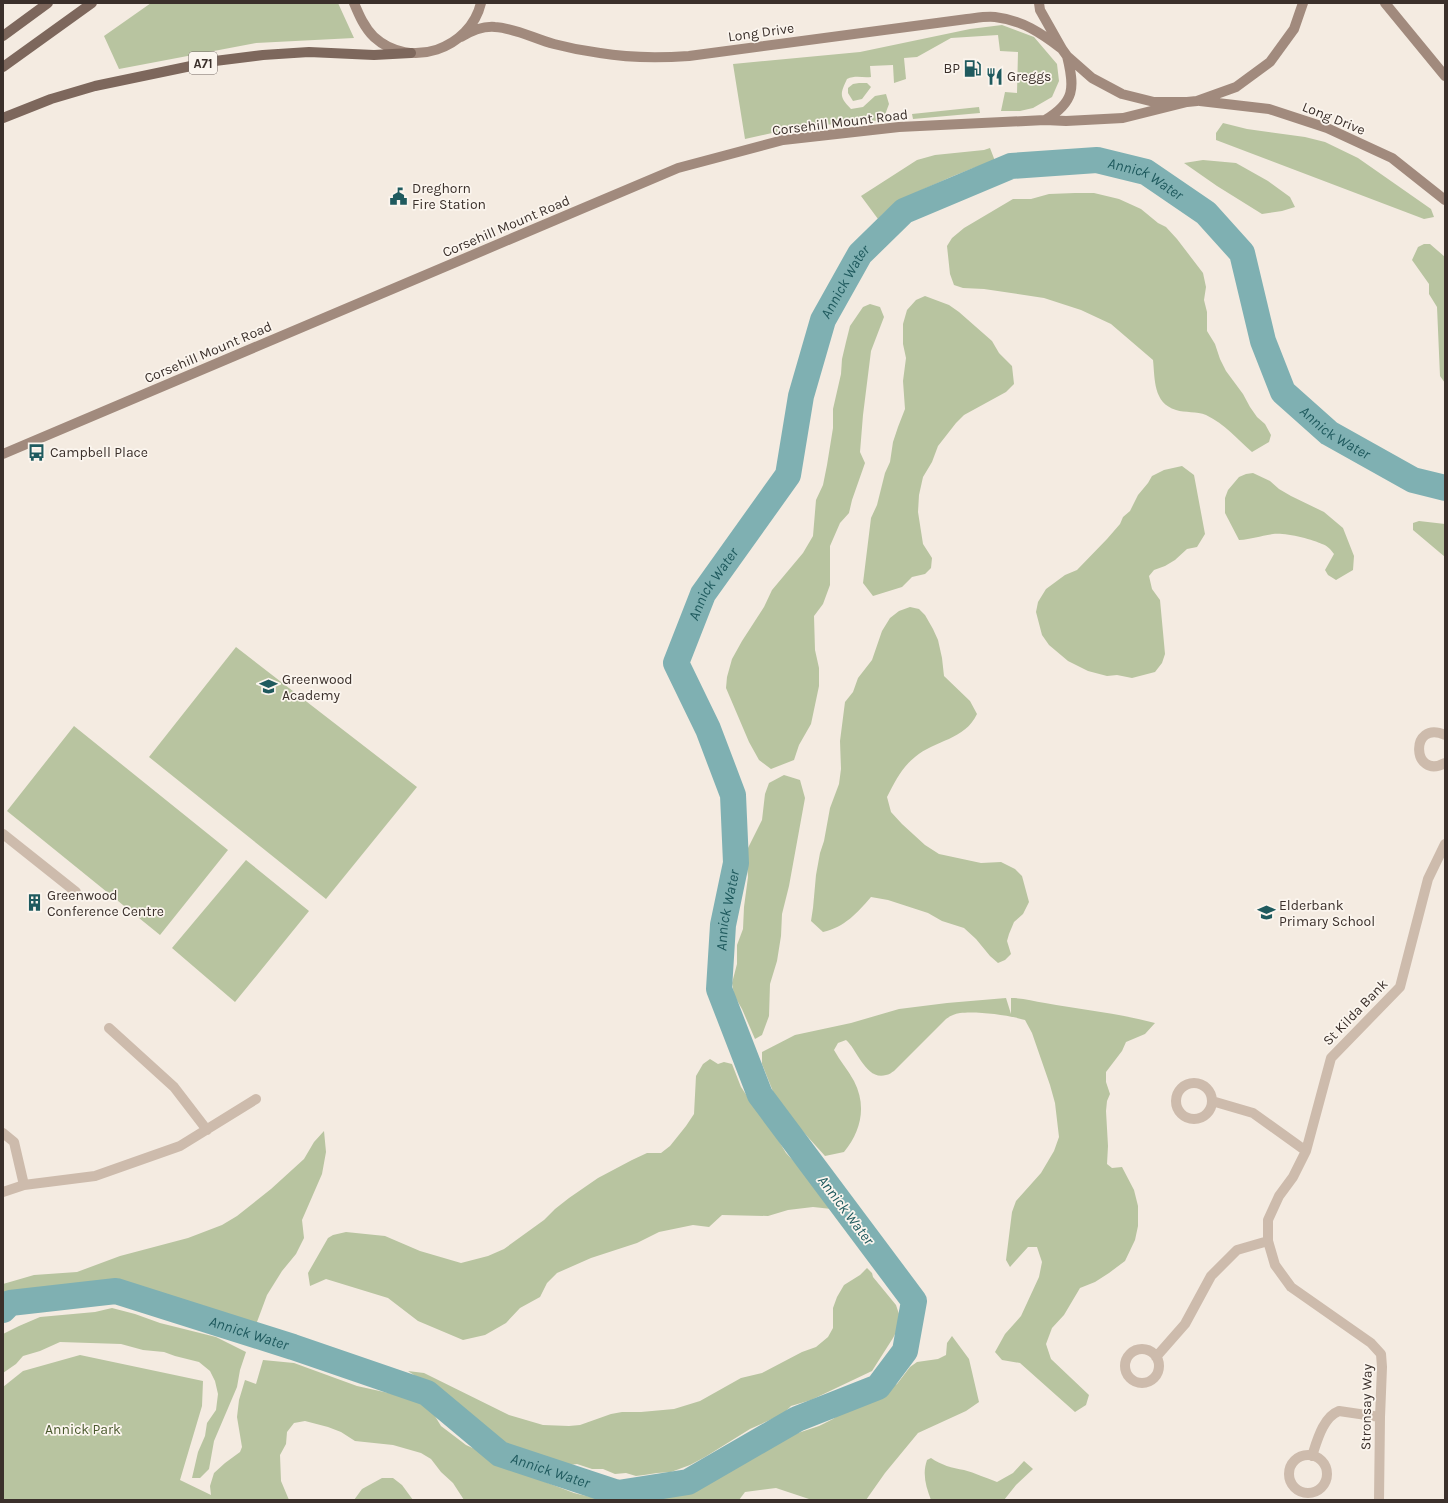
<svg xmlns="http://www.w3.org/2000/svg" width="1448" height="1503" font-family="Karla,sans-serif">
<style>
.green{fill:#b8c4a0}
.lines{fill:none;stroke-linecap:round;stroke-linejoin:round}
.river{stroke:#7fb0b2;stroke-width:26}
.minor{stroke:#cdbbac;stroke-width:10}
.secondary{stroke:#a18a7d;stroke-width:10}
.primary{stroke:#7d675c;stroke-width:10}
.labels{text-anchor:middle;stroke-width:3.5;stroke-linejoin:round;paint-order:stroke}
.shield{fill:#fbf5ee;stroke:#756b66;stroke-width:1}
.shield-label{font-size:13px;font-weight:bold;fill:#3b302b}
.street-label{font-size:14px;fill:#3b302b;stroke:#fbf5ee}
.poi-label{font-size:14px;fill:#3b302b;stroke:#fbf5ee;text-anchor:start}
.park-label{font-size:14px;fill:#4a5a2e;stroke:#fbf5ee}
.water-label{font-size:15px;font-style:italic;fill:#1f5a5e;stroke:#fbf5ee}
</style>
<rect width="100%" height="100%" fill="#f4ebe1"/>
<path class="green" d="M151,3H338L354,38L256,43L119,69L104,36Z
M1002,25L1034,37L1057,64L1059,81L1052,97L1033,108L1020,111H1001L1005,92L1017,93L1018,52L1000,51L998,35L951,38L917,57L904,58L906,79L894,83L893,65L870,66L871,77C862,78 856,75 847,79C840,94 839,97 851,109L863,107L875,96L886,94L889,104L883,120L799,127L745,139L733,64L860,52L970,29Z
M859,83H867L871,87L862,99L853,101L848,93V88L853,84Z
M979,107L980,113L913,119L912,114Z
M1223,123L1247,129L1305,137L1325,142L1358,158L1431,209L1434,217L1424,219L1216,140V133Z
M990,148L995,161C974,167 953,176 933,185C911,195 896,200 878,219L861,196L917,160L935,155L984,150Z
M1203,160L1236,163L1268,181L1290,197L1295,207L1282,211L1262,214L1217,186L1184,163Z
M1075,193H1094L1119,199L1141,209L1158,223L1166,227L1177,239L1203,273L1206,287L1204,300L1207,312V331L1215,344L1220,359L1226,371L1243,394L1250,407L1257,417L1265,424L1271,435L1269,442L1252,452C1237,439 1225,424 1206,415C1197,411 1185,413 1176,410C1153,403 1155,379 1153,360L1111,324L1081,310L1044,298L984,289L963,288L954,285L950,274L947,246L952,238L964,228L1013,199H1031L1049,194Z
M1424,244H1430L1445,257V383L1440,376L1437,307L1429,294V284L1412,260L1418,247Z
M925,296L949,305L959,312L992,341L999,353L1012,366L1014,384L1006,392L964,415L956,423L938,446L932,462L923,477L919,495L918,512L923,544L932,558L931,568L925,574L912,577L902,587L873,596L863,583L871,518L877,505L885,473L890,462L893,442L898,427L905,409L903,381L906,358L903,344V324L907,310L916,300Z
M870,304L880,307L884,317L871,351L863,415L860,452L865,463L852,500L849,513L840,523L830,546V585L823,604L814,616L815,650L819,668V686L811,724L799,745L794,760L771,769L759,760L749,742L726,688L727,677L732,659L742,641L764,607L772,590L803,553L813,536L816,500L823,485L827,465L833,428V409L841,374L842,359L846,342L850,326L863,307Z
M1182,466L1194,475L1205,534L1197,547L1187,549L1175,560L1165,566L1154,570L1149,576L1152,589L1160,600L1164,643L1165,654L1162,663L1155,672L1132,678L1117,675L1107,676L1088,671L1068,661L1049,645L1042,635L1036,612L1038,602L1046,589L1065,575L1077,570L1107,539L1120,524L1123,517L1130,511L1138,495L1148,483L1152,476L1164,470Z
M1253,473L1270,481L1279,489L1291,496L1324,512L1343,528L1354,556L1353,570L1336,580L1328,575L1325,570L1334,554C1331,550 1328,546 1322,544C1313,539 1283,532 1273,534C1260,536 1252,539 1239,540L1225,513V498L1228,490L1239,477L1246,474Z
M1419,521L1445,524V557L1413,530V523Z
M910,607L919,609L925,615L933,629L938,640L942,658L944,676L970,701L977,714C965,740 935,740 915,757C901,768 895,782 887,797L891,812L902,824L925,845L939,854L981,863L1001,862L1015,869L1022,876L1029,902L1023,914L1014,922L1009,934L1007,941L1011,954L1005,960L998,963L990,956L976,939L964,928L942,921L928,913L888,900L871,897C857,913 845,927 823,932L811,921L813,908L816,875L820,853L824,841L830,808L839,784L841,769L840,741L845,702L853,692L858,678L872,660L882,631L890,618L899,611Z
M236,647L417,787L326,899L149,757Z
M74,726L228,850L160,935L7,811Z
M784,775L800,780L805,798L789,886L782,914L781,936L777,961L770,984L769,1016L762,1035L755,1039L742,1009L734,995L732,983L737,964V945L743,929L744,907L748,877L746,852L762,820L765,794L769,783Z
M246,860L309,911L235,1002L172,948Z
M1006,998L1011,1014V998C1023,998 1033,1001 1045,1003C1082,1010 1118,1013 1155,1023L1145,1034L1126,1042L1122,1051L1106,1072V1082L1110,1094L1107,1101L1106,1111L1108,1146L1107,1164L1112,1168L1122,1167L1134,1190L1138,1206V1226L1135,1240L1125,1261L1109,1273L1095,1282L1080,1288L1064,1315L1052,1328L1046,1344L1051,1359L1089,1395L1086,1405L1075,1412L1020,1363L1002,1360L995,1352L1005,1334L1021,1316L1039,1277L1042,1262L1037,1247H1028L1010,1267L1006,1260L1012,1212L1016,1201L1041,1173L1054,1151L1059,1137L1055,1103L1050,1085L1032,1033L1025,1020C1009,1015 977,1011 960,1013C954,1014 950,1016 946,1019L894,1071C892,1072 889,1075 886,1075C866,1081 857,1049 846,1040L838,1043L834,1050C840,1061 848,1070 854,1081C867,1106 861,1131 844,1152L825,1156L798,1126L786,1116L776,1099L762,1064V1052L795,1035L851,1023L899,1009L947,1003Z
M710,1059L718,1064L724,1062L732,1064L741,1087L755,1108L768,1123L786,1153L803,1171L812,1184L823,1194L832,1209L813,1207L788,1210L768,1216L722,1215L709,1227L693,1225L659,1232L637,1243L591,1258L557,1273L547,1283L540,1297L520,1308L506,1323L485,1335L463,1340L418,1321L388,1298L326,1279L310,1286L308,1273L328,1238L333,1235L346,1232L385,1236L420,1251L461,1263L488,1256L504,1249L544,1220L555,1209L569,1198L598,1178L632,1160L647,1153H661L670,1146L686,1126L694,1114L696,1076L703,1064Z
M324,1131L326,1152L322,1174L302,1220L304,1238L296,1254L282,1271L267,1295L254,1330L182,1302L128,1288L102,1284L61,1285L40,1288L21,1292L3,1301V1284L34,1275L77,1272L120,1256L188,1238L222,1225L237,1216L271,1189L304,1159L314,1142Z
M867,1268L872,1273L873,1277L896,1305L899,1314L898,1328L893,1338L872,1371L811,1400L791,1406L783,1414L750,1429L705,1457L690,1465L671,1472L657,1473L644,1475L636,1476L626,1473L615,1474L603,1469H592L577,1464L556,1467L517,1447L510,1446L491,1436L464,1418L451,1408L429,1385L408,1371L424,1373L509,1415L543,1425L569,1426L580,1425L611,1414L622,1412H641L674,1409L700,1401L741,1378L762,1373L802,1352L816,1347L828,1337L833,1328V1308L837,1297L844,1285L860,1275Z
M112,1308L135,1314L160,1323L216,1337L246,1352L240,1370L237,1387L214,1441L209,1469L200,1478H192L198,1452L205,1436L207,1423L216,1410L218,1394L215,1381L210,1371L199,1362L175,1356L164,1352L143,1350L121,1344L60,1342L40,1351L23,1356L16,1364L3,1373V1334L19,1326L40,1317L95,1312Z
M952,1336L969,1359L979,1402L966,1411L918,1433L885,1473L866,1500H812L776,1488L745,1492L739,1500H652L696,1485L705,1478L716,1475L729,1467L745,1462L757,1454L786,1437L819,1426L833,1419L850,1407L864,1402L897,1384L910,1367L917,1362L938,1359L946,1355L947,1343Z
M80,1355L203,1381L202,1406L180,1480L211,1495L210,1486L214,1473L225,1463L240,1452L242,1447L237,1417L239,1400L245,1380L256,1384L263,1360L294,1363L357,1386L420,1400L430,1408L441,1426L466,1445L479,1451L493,1462L574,1493L603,1500H464L453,1483L441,1472L431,1459L421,1453L393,1445L355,1441L341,1432L328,1427L305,1421L294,1423L287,1432L286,1444L280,1455L281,1481L289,1500H3V1387L23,1371Z
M931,1458C941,1465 952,1468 964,1470C975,1473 986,1478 997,1482L1013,1473L1024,1461L1033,1469L1016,1485L1004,1500H931C926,1487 922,1474 927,1460Z
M382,1478H393L402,1485L413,1500H354L362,1489Z"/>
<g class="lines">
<path class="river" id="s1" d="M3,1310L10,1303L116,1291L293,1347L427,1393L500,1454L618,1493L688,1482L797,1419L878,1387L905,1351L914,1301L760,1095L719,989L723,925L736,863L733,795L708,729L676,663L703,594L788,475L801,396L823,320L860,254L904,211L1011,166L1097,160L1146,172L1206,213L1242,253L1263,341L1283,392L1329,433L1413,480L1445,488"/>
<path class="minor" d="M1445,735C1409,719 1412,781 1445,763
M3,834L76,892
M109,1028L174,1087L207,1130
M1176 1101a18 18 0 1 1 36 0a18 18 0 1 1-36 0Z
M1212,1101L1253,1113L1306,1151
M3,1133L14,1142L24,1185
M3,1192L24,1185L95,1176L180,1146L256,1099
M1125 1366a17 17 0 1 1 34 0a17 17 0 1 1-34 0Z
M1156,1357L1185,1324L1211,1276L1237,1250L1268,1241
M1289 1474a19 19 0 1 1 38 0a19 19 0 1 1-38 0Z
M1312,1456C1317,1441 1323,1417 1339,1411L1380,1417
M1379,1500L1380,1417L1382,1367L1381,1354L1371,1343L1291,1287L1275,1265L1268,1241V1220L1279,1196L1293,1177L1306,1151L1331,1058L1400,987L1428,879L1445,844"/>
<path class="secondary" d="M354,3C359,15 364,27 374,37C410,70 470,49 481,3
M1039,3L1040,10L1062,49L1067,56L1092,78L1122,94L1154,102H1187L1197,101L1236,87L1270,62L1294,29L1303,3
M1385,3L1445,76
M461,37C471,31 483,26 495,27C515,28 535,39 554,44C569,48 584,51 600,53C629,58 659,58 689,56L967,19C976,18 986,16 995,17C1022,20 1041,33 1062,49
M1200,101L1269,109L1327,128L1392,158L1445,200
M1045,120C1075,102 1075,88 1067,56
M3,454L678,168L783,140L899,127L1045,120L1066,121L1123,118L1187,102"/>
<path class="primary" d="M3,36L48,3
M3,67L92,3
M3,118L51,99L95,86L215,61L263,55L309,52L374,55L411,53"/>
</g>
<defs>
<symbol id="fuel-bare" viewBox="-9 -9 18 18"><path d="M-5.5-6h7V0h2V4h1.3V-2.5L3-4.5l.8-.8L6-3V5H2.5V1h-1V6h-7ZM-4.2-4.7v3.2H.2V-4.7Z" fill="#1f5a5e" stroke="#fbf5ee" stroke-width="2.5" paint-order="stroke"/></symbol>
<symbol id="restaurant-bare" viewBox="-9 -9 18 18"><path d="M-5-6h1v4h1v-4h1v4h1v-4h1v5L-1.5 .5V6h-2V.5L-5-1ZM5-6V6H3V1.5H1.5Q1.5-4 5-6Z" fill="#1f5a5e" stroke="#fbf5ee" stroke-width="2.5" paint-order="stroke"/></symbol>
<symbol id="civic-bare" viewBox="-9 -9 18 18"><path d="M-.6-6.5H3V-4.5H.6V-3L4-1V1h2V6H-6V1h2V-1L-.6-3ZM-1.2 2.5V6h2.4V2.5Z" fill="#1f5a5e" stroke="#fbf5ee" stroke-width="2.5" paint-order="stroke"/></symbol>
<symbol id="bus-bare" viewBox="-9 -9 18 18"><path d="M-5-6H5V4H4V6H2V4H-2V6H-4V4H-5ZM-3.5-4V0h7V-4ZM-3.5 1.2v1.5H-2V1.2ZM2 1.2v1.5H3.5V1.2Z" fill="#1f5a5e" stroke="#fbf5ee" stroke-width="2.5" paint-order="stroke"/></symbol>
<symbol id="school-bare" viewBox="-9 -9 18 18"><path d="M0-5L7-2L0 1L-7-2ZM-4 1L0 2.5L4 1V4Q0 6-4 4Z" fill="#1f5a5e" stroke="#fbf5ee" stroke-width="2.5" paint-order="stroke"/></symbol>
<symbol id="building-bare" viewBox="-9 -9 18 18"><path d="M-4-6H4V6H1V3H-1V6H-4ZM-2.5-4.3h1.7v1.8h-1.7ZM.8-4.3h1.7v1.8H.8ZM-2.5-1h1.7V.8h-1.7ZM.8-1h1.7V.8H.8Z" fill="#1f5a5e" stroke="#fbf5ee" stroke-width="2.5" paint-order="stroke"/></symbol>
</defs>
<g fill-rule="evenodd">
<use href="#fuel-bare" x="960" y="56" width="25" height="25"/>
<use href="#restaurant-bare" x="982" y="64" width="25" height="25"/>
<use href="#civic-bare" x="386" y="184" width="25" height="25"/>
<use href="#bus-bare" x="24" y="440" width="25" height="25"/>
<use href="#school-bare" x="256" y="674" width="25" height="25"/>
<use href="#building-bare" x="22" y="890" width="25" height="25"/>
<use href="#school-bare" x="1254" y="900" width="25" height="25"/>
</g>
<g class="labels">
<rect class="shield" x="189" y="52" width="28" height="22" rx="3"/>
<g class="shield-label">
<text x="203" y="68">A71</text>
</g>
<g class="street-label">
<text transform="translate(761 32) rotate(-8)" y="5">Long Drive</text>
<text transform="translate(1334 118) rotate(22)" y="5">Long Drive</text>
<text transform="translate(840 122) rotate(-7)" y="5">Corsehill Mount Road</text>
<text transform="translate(506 226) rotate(-23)" y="5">Corsehill Mount Road</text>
<text transform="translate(208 352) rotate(-23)" y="5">Corsehill Mount Road</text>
<text transform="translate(1355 1012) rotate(-46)" y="5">St Kilda Bank</text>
<text transform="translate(1366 1407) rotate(-89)" y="5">Stronsay Way</text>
</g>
<g class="poi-label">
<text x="960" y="73" text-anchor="end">BP</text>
<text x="1007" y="81">Greggs</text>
<text x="412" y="193">Dreghorn<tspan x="412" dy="16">Fire Station</tspan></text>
<text x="50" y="457">Campbell Place</text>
<text x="282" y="684">Greenwood<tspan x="282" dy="16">Academy</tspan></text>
<text x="47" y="900">Greenwood<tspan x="47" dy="16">Conference Centre</tspan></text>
<text x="1279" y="910">Elderbank<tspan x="1279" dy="16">Primary School</tspan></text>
</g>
<g class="park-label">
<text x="83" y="1434">Annick Park</text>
</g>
<g class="water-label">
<text dy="5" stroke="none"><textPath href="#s1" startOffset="2525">Annick Water</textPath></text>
<text dy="5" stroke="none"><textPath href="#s1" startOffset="2177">Annick Water</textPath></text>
<text dy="5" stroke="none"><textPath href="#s1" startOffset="2861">Annick Water</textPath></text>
<text dy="5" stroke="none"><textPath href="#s1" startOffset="1841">Annick Water</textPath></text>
<text dy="5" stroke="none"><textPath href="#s1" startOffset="1493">Annick Water</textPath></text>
<text transform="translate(846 1210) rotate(53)" y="5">Annick Water</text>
<text dy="5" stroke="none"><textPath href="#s1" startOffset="256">Annick Water</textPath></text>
<text dy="5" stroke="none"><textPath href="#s1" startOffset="592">Annick Water</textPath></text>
</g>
</g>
<rect width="1448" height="1503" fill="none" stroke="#3b302b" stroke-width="8"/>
</svg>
